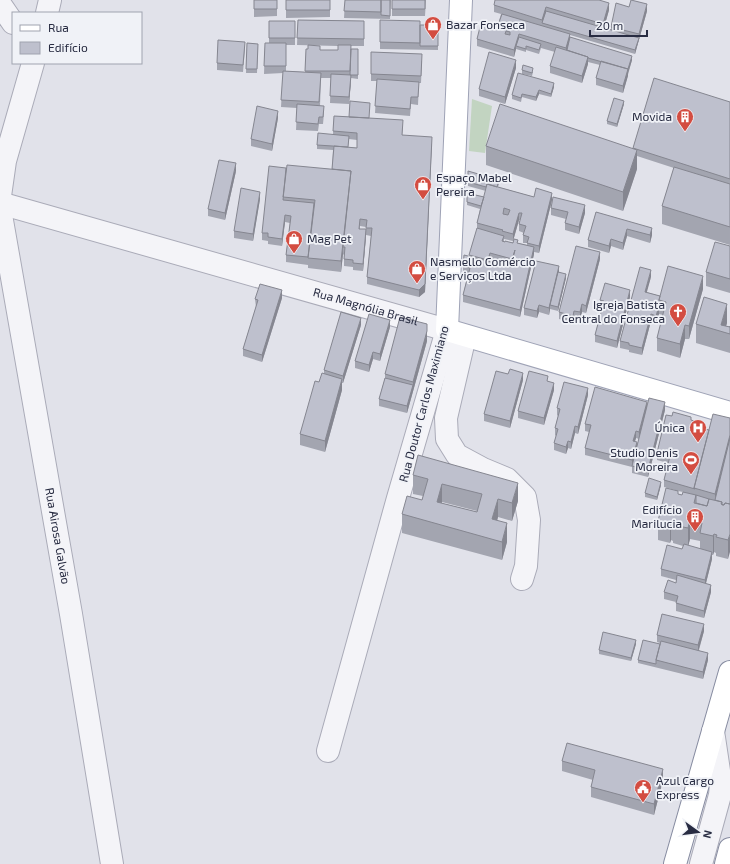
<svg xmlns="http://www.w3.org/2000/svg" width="730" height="864" font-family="'Exo 2',sans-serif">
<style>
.green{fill:#c2d4c1}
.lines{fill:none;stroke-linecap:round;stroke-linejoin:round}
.minor-casing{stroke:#aaabb8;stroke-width:24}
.major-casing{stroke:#9fa3b6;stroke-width:24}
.highway-casing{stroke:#878ca1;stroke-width:24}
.minor{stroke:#f4f4f8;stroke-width:22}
.major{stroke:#fff;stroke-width:22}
.highway{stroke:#fff;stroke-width:22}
.wall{fill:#a3a5b0;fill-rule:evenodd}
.shaded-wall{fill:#858690}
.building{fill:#bec0cd;stroke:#858690;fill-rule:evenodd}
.labels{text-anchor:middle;stroke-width:3.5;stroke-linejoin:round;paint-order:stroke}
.poi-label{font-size:12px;fill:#282c42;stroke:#f0f2f7;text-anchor:start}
.street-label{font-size:12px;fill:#282c42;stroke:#f0f2f7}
</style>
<rect width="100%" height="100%" fill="#e1e2ea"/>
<path class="green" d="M472,99L492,106L485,153L469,151Z"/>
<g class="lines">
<defs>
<g id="minor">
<path d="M0,4L13,23"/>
<path d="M47,13L50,0"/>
<path d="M0,196L5,161L33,63"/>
<path id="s1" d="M0,203L447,330L398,498L328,751"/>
<path id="s2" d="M0,209L71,614L112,864"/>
<path d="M465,336L446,418L447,439L457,455L483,469L507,479L525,497L529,520L526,566L522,579"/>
<path d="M701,864L720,795L721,784L713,731"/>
</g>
<path id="major" d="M461,0L447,330L730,413"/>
<path id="highway" d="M675,864L730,672
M726,864L730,849"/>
</defs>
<use href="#minor" class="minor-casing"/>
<use href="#major" class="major-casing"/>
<use href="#highway" class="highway-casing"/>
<use href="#minor" class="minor"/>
<use href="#major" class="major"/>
<use href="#highway" class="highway"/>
</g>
<path class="wall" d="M254,0H277V16L254,17Z
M286,0H330V17L286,18Z
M345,0H391L390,19L344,18Z
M392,0H426L425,16H392Z
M494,5L609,10L604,28L611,30V27L647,11L635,54L570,35V37L632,60L623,93L596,85V78L600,65L588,62V64L582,83L550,73V66L555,52L541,48L539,54L526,50V52L516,49L514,57L477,46V39L497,28L501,14L494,12Z
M298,20L364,21V46H351V49H358V79L351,78L349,104L330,103L331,78H321L320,106L324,113L323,124H319L318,131L296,130L297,108L281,107L283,73L264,74L265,43H269V21H295V45H286V71L305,72L306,49L320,50H338V46L297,45Z
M380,20L420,25H438V50L380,49Z
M247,43L258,44L257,73H246Z
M245,49L243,72L217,70V63Z
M422,61L421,83H419L418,105L411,104L410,116L375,113L377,81H371V74Z
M516,68L505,104L479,96V89Z
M522,70L533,72L532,76L522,74Z
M554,87L551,97L539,94L536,101L522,97L521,102L512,99V95Z
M730,102V245L662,224V206L674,168L637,156V169L623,211L486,165V146L633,149V148Z
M624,104L617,127L607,124V121Z
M334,116L370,118L403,127L402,135L432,144L425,292L419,297L367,284V277L371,236L366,235L363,271L353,270V267L344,266V255L343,254L341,272L308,268V264V265L286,262V255L290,223L285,222L282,246L268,244V241L262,240V233L286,168L332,169L333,150L317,149V145L333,134ZM349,139L357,140V148L348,147ZM360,226L366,227V229H360Z
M278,118L272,151L251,146V139Z
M236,171L225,220L208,216V209Z
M468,171L499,184L498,187L534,197L552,200L539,253L534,252V254L520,317L463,302V295L468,274L463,273V266L469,256L477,230V223L480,209L467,205V193L484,197L486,191L468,186ZM519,220H520L519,224V231L524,233L523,235V243H527V245L518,243L504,242V239L513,241ZM490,260L511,266V267L490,262Z
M260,199L253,241L234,238V231Z
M551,208L585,213L579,234L565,230V223L566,219L551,215Z
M596,212L652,235L650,243L627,236L623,250L611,246L609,253L588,247V240Z
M730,246V293L706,286V272Z
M600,259L586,313L582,312L580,319L574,318L573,323L559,319V312Z
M559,273L566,278L558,311L550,309L549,315L539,312L537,318L524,315V308Z
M651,277L646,292L660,296L703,289L689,339H685L680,358L657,351V338L663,315L659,314L656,323L651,321L642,355L629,352V350L620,348V341Z
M630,297L617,348L595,342V335L602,307H600V300Z
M282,298L262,362L243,356V349L256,307L255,299Z
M727,323L726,326L730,327V326V353L696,343V324Z
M427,324V341L407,413L379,406V399L385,378V374Z
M361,325L343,383H342V390L325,452L300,445V434L319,382L324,374V370Z
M390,327L380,361L373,359L369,372L355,368V361Z
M523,380L510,428L484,421V414Z
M548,381L554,390L544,425L518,418V411Z
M588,395L578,434L575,433L571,449L568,448L566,454L554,450V443L556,436L555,435V428L558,416L557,415V408Z
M647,406L665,410L648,477L632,473V467L585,455V448L589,432L585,431V424ZM636,438L639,439L637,446L635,441Z
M672,416L691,420L694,426L709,430L730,418L728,559L716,556V553L714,552L713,555H712V559L706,583L711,592L704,618L676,611V602L664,599V592L676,583V580L661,576V569L682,549L683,546L673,543V541L671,540L670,543L658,540V521L675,490L664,487V480L668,463L657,460V453ZM678,491L683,492L682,495L678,494ZM690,539L700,541V549L688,546Z
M413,475L518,501L512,521L498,517L497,521L507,542L502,560L402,533V514L422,500L423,496L413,494ZM442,502L477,511V512L441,503Z
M661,485L657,500L645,497V493Z
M704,631L699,650L708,660L703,679L638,663V660L660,644V643L657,642V635Z
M636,644L631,661L599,654V650Z
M562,761L663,780L654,815L591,797V787L593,780L562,771Z"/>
<path class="shaded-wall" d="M609,3V10L603,31V24Z
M647,4V11L635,54V50L639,38V34Z
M546,7V14L542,23V20Z
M519,34V41L516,46V49L514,57V50Z
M570,34V41L566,55V48Z
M632,56V60L628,73V76L623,93V86Z
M588,57V64L582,83V76Z
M516,60V68L505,104V97Z
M351,75V82L349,104V97Z
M554,83V87L551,97V94Z
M539,90V94L536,101V97Z
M624,101V104L617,127V124Z
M278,111V118L272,151V144Z
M432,137L425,292L419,297V290Z
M637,150V169L623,211V192Z
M236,163V171L225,220V213Z
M260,192V199L253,241V234Z
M552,193V200L539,253V246Z
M585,205V213L579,234V227Z
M519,213V220L513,241V234Z
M285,215V222L282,246V239Z
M652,228V235L650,243V235Z
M366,229V237L363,271V264Z
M627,229V236L623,250V243Z
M611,239V246L609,253V246Z
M343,247V254L341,272V261Z
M534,247V254L520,317V310Z
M600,252V259L586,313V306Z
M490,253V260L488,267V260Z
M559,266V273L550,305V309L549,315V308Z
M651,270V277L645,299V292Z
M566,274V278L558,311V307Z
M703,276V289L689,339V326Z
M282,290V298L262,362V355Z
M630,290V297L617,348V341Z
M582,304V312L580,319V312Z
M727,304V323L724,333L721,325Z
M539,305V312L537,318V311Z
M659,306V314L656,323V316Z
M574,311V318L573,323V316Z
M651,314V321L642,355V348Z
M361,318V325L343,383V376Z
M390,320V327L380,361V354Z
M685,325V339L680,358V344Z
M427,331V341L407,413V406L413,385V382Z
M373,352V359L369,372V365Z
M523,373V380L510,428V421Z
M342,379V390L325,452V441Z
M554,383V390L544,425V418Z
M588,388V395L578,434V427Z
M647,402V409L639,439V432Z
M665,402V410L648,477V470Z
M575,426V433L571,449V442Z
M636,431V438L633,448V441Z
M730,435V446L715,501V494Z
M568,441V448L566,454V447Z
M637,442V449L632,466V460Z
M661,482V485L657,500V497Z
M518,483V501L512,521V503Z
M442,484V502L437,521V502Z
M498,499V517L492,538V519Z
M690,520V539L688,547V528Z
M671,522V540L670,543V524Z
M507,523V542L502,560V542Z
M714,534V552L713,555V536Z
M730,534V552L728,559V540Z
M712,552V559L705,587V580Z
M711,585V592L704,618V611Z
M704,624V631L698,652V645Z
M636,640V644L631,661V658Z
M708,653V660L703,679V672Z
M663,769V780L654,815V804Z"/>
<path class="building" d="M254,0H277V9H254Z
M286,0H330V10H286Z
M345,0H381V12L344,11Z
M381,0H390V16L381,15Z
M392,0H425V9H392Z
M495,0H599L609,3L603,24L546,7L542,20L494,5Z
M631,0L647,4L639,34L611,27L616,3L629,7Z
M546,11L639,38L635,50L542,23Z
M502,14L570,34L566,48L519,34L514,50L477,39L481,23L497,28ZM506,31L510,32V35L505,34Z
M298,20L364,21V39L297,38Z
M380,20L420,21V43L380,42Z
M269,21H295V38H269Z
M420,25H438V46H420Z
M519,37L541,44L539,50L526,46V49L516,46Z
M570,37L632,56L628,69L588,58V57L567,50Z
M218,40L245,42L243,65L217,63Z
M247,43L258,44L257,69H246Z
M265,43H286V66H264Z
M308,45L320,46V50H338V45H351L350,71H305L306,49H308Z
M556,47L588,57L582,76L550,66Z
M351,49H358V75H350Z
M371,52L422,54L421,76L371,74Z
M489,52L516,60L505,97L479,89Z
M601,61L628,69L623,86L596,78Z
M523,65L533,68L532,73L522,70Z
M283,71L321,73L319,102L281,100Z
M518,73L554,83L551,94L539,90L536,97L522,94L521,98L512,95Z
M331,74L351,75L349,97L330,96Z
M654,78L730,102V179L633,148Z
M377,79L419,82L418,97H411L410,109L375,106Z
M614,98L624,101L617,124L607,121Z
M350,101L370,103L369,118L349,117Z
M297,104L324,106L323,117H319L318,124L296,122Z
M500,104L637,150L623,192L486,146Z
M257,106L278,111L272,144L251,139Z
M334,116L403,120L402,135L432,137L425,284L419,290L367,277L372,228H366L367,220L360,219L359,229H366L363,264L353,263V260L344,259L345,247H343L351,171L332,169L334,146L357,148V133L333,131Z
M318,133L349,136L348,147L317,145Z
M219,160L236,163L225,213L208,209Z
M287,165L351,171L341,261L308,258L315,200L283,197Z
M269,166L286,168L283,200L314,203L308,257L286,255L291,216L285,215L282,239L268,237V233H262Z
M674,167L730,184V227L662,206Z
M468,171L499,180L497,187L487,184L486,187L468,182Z
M487,184L534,197L536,188L552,193L539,246L527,243L529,237L523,235L526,226L519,224L522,213H519L513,234L502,231L503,230L477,223ZM504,208L510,210L508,215L503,214Z
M241,188L260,192L253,234L234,231Z
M467,193L484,197L481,206L467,202Z
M553,197L585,205L579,227L565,223L568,212L551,208Z
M596,212L652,228L650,235L627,229L623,243L611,239L609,246L588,240Z
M477,228L504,236L502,241L505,242V241L513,243L514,239L518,240L517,243L534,247L520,310L463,295L470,268L463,266L464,255L511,267L515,250L512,259L490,253L488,260L469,255Z
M715,242L730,246V279L706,272Z
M576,246L600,252L586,306L582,304L580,312L574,311L573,316L559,312Z
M536,261L559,266L549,308L539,305L537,311L524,308Z
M668,266L703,276L689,326L685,325L680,344L657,338L666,302L659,300Z
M640,267L651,270L645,292L660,296L659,300V306L656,316L651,314L642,348L629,345V343L620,341Z
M558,272L566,274L558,307L550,305Z
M605,283L630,290L617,341L595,335L604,301L600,300Z
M260,284L282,290L262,355L243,349L258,300L255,299Z
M704,297L727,304L721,325L730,327V326V334L696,324Z
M341,312L361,318L343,376L324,370Z
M369,314L390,320L380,354L373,352L369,365L355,361Z
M400,317L427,324V331L413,382L385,374Z
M510,369L523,373L510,421L484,414L496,371L508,374Z
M529,371L548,376L547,381L554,383L544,418L518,411Z
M322,373L342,379L325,441L300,434L315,381L319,382Z
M385,378L413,385L407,406L379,399Z
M564,382L588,388L578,427L575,426L571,442L568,441L566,447L554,443L558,429L555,428L560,409L557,408Z
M595,387L647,402L639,432L636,431L633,441L637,442L632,460L585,448L591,425L585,424Z
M649,398L665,402L648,470L632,466Z
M673,412L691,417V420L694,421L692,426L709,430L694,488L695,489L664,480L670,456L657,453L666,415L672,416Z
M713,414L730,418V435L715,494L694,488Z
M730,438V504L725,503L724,505H722V502L715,500Z
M418,455L518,483L512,503L498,499L492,519L507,523L502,542L402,514L407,496L422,500L428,479L413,475ZM442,484L482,494L477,512L437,502Z
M649,478L661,482L657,497L645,493Z
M666,488L678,491V494L682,495L683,492L696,495L694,503L707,506L709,499L722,502L721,504L724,505L725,503L730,504V534L728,540L716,537L717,535L714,534L713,536L700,533L702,523L690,520L688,528L673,525L674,522H671L670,524L658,521Z
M696,495L709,499L707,506L696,503Z
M684,544L712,552L705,580L661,569L667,545L682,549Z
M677,575L711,585L704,611L676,603L678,596L664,592L668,580L676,583Z
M662,614L704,624L698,645L657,635Z
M603,632L636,640L631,658L599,650Z
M643,640L660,644L656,660V664L638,660Z
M661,641L708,653L703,672L656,660Z
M567,743L663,769L654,804L591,787L595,770L562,761Z"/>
<defs>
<symbol id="shop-pin" viewBox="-11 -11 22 30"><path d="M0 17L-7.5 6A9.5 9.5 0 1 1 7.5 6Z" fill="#d34d41" stroke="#f0f2f7"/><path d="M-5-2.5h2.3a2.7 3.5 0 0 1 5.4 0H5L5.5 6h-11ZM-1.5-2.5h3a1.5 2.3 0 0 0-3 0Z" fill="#fff"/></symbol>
<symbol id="building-pin" viewBox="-11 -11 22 30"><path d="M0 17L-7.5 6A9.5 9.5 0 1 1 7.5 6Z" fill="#d34d41" stroke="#f0f2f7"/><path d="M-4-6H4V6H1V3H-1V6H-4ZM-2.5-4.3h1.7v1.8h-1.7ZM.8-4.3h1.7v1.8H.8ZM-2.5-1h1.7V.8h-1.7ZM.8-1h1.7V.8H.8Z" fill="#fff"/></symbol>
<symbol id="church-pin" viewBox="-11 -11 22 30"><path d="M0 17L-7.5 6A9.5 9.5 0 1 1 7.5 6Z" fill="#d34d41" stroke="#f0f2f7"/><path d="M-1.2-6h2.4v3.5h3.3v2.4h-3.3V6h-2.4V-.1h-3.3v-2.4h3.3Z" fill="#fff"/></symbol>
<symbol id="hospital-pin" viewBox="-11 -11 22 30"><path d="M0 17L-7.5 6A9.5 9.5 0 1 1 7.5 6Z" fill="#d34d41" stroke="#f0f2f7"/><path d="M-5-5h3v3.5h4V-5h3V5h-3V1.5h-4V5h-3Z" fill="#fff"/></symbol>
<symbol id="stadium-pin" viewBox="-11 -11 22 30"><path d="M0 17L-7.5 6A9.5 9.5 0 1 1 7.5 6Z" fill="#d34d41" stroke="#f0f2f7"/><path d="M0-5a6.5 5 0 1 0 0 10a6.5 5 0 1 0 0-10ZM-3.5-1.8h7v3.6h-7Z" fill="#fff"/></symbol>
<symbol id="civic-pin" viewBox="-11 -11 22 30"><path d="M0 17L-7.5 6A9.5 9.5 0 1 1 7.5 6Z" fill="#d34d41" stroke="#f0f2f7"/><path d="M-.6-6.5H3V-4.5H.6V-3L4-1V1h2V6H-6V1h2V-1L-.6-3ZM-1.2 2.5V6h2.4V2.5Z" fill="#fff"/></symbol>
</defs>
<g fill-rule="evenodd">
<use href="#shop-pin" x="423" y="15" width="20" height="27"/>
<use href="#building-pin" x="675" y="107" width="20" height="27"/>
<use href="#shop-pin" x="413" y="175" width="20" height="27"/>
<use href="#shop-pin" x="284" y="229" width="20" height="27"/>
<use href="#shop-pin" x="407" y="259" width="20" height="27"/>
<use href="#church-pin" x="668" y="302" width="20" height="27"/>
<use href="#hospital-pin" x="688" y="418" width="20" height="27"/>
<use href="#stadium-pin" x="681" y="450" width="20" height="27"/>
<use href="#building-pin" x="685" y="507" width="20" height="27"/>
<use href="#civic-pin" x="633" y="778" width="20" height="27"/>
</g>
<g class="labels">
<g class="poi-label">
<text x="446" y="29">Bazar Fonseca</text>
<text x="672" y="121" text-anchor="end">Movida</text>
<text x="436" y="182">Espaço Mabel<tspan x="436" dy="14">Pereira</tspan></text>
<text x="307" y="243">Mag Pet</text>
<text x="430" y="266">Nasmello Comércio<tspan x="430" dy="14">e Serviços Ltda</tspan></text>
<text x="665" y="309" text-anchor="end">Igreja Batista<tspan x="665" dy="14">Central do Fonseca</tspan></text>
<text x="685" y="432" text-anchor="end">Única</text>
<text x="678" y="457" text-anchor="end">Studio Denis<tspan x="678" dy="14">Moreira</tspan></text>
<text x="682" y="514" text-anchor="end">Edifício<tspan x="682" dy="14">Marilucia</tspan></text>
<text x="656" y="785">Azul Cargo<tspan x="656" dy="14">Express</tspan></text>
</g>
<g class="street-label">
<text dy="4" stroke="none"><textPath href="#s1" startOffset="380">Rua Magnólia Brasil</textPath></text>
<text transform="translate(424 404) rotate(-75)" y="4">Rua Doutor Carlos Maximiano</text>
<text dy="4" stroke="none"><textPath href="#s2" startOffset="332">Rua Airosa Galvão</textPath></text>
</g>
</g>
<rect x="12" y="12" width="130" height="52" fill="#f0f2f7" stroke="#a0a3af"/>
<rect x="20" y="25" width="20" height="6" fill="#ffffff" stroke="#a0a3af"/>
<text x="48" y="32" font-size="12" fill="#282c42">Rua</text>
<rect x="20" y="42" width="20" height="12" fill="#bec0cd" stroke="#a0a3af"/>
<text x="48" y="52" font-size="12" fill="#282c42">Edifício</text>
<g transform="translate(698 832) rotate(104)" stroke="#f0f2f7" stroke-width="3" paint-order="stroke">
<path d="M0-3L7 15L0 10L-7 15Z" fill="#282c42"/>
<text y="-6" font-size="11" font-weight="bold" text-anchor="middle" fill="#282c42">N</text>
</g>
<path d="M590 30v6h57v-6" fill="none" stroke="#282c42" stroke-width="2"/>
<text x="596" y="30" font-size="12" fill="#282c42" stroke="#f0f2f7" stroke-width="3" paint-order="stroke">20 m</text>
</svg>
